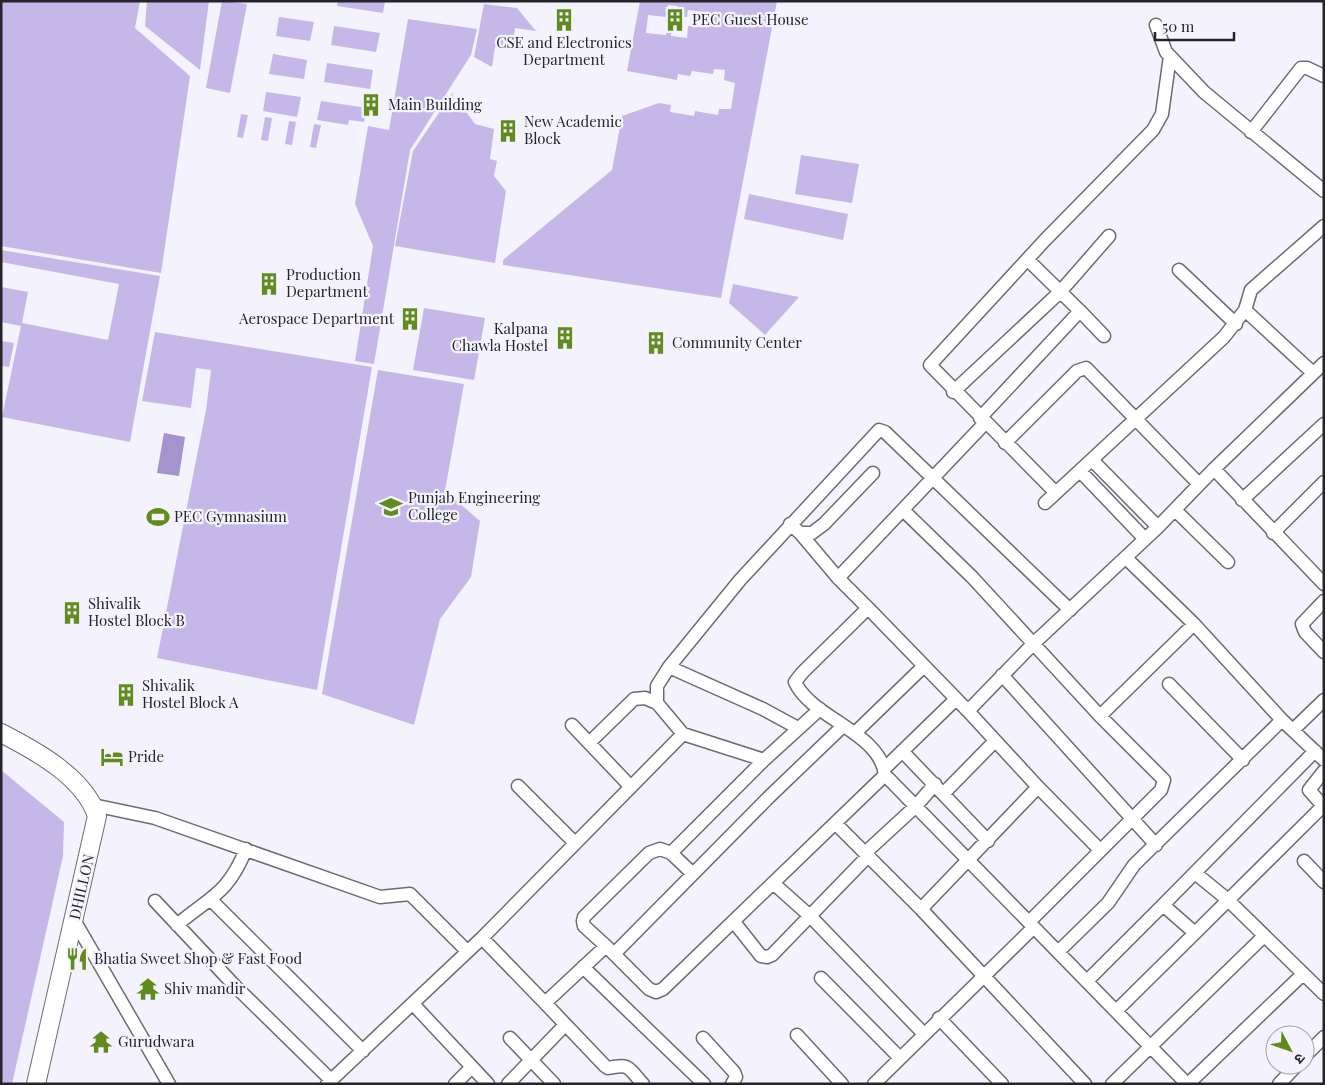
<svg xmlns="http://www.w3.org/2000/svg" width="1325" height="1085" font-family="'Playfair Display','Noto Sans Devanagari',serif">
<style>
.green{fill:#c5b8e9;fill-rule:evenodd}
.water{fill:#a493cf}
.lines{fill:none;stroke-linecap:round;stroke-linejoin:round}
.street-casing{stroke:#6d6b73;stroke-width:15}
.secondary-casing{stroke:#6d6b73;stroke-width:20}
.street{stroke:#fff;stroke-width:12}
.secondary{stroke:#fff;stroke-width:18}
.labels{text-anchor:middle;stroke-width:4.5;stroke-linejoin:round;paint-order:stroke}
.poi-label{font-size:15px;fill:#252428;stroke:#f4f2fc;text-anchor:start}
.street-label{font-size:15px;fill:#252428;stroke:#f4f2fc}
</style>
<rect width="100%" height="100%" fill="#f4f2fc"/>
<path class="green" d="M1,1H140L135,28L190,76L161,273L1,246Z
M147,1H209L200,70L145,26Z
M222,1L247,4L230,93L206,88Z
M338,1H385L383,13L337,6Z
M640,1H777L721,298L503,265V260L612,170L622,116L659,103L671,105L670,112L694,116L695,111L718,115L719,109H731L735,83L724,80L725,70L714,69L713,74L692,71L690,76L678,74L677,80L627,71ZM668,5L678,6L677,16L687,17L688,10L704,12L702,27L688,26L687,38L671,36L672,23L667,22L666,35L646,33L648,15L666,17Z
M484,4L517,8L536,31L515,28L512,49L495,47L492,67L474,57Z
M279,17L314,22L310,41L276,36Z
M408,19L477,29L471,55L410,150L374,364L355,361L373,246L355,204L368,126L389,130Z
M334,26L380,33L376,52L331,45Z
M273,54L307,60L304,79L269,74Z
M327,63L373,70L370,89L324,82Z
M266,92L301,97L297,117L263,111Z
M453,92L450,110L467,113L475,124L494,129L490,159L497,161L494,176L506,191L495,263L395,246L413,151Z
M321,101L367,108L364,122L349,120L348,125L317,120Z
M241,114L248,115L243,138L237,137Z
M265,117L272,118L268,141L261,140Z
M289,121L296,122L292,145L285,144Z
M314,124L321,125L316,148L310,147Z
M801,155L859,164L852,203L795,194Z
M749,194L848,214L843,240L744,219Z
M1,250L160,276L130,442L2,417L21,326L1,322V287L28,292L22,323L108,340L119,284L1,262Z
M733,284L799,297L765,335L729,303Z
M424,308L485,318L474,380L413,370Z
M155,332L372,367L317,690L157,658L206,410L211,370L196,368L191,408L142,401Z
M1,341L14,343L9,367L1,366Z
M378,370L464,384L445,491L480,521L471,577L440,619L414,725L322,694Z
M1,770L64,822L63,856L12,1084H1Z"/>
<path class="water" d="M164,433L185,437L179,476L157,473Z"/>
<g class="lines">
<defs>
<path id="street" d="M1156,25L1166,52L1204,92L1324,191
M1251,132L1301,68H1307L1324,76
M1179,270L1236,324
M1245,310L1313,373
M1080,311L1104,336
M953,392L1060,292L1109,236
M980,418L1080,311L1028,260
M1005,443L1077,371L1086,368L1199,484
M1092,460L1158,527
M1214,469L1324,584
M1080,471L1145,539
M1056,493L930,365L1045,240L1153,130L1162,114L1170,56
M1242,500L1324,424
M1045,503L1224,337L1245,310L1251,290L1324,226
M903,510L972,577L1100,716L1164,780L1161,790L1029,922
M1175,510L1228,562
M790,524L800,533H812L824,524L873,473
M800,533L838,578L868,608
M1273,533L1324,482
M1126,558L1194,624L1282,720L1324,760
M838,578L985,423
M1324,601L1302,624L1305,632L1324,652
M669,667L763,709L798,728
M1002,675L1156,845
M1169,684L1243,760
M1100,716L1194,624
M572,725L631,787
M1293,730L1324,700
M856,732L924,666
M683,734L657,703V686L669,667L740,580L879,430L885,432L1070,610
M589,743L634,699L645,698L657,703
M902,751L988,841
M884,769L956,699
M1324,771L1309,790L1324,807
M885,775C881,733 811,718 795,682L802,673L868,608L968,711L1033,644L1158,527L1214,469L1324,363
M518,786L575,843
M1038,787L1100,850
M943,794L995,741
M93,805L155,818L380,897L410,894L467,951
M835,823L921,909L1085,1084
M671,853L764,760
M865,853L916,806L935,784
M1304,861L1324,882
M1195,873L1228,900L1324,994
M773,883L810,916L924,1034
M211,900L363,1051
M155,901L235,986L331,1080
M1163,905L1315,751
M921,909L1038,787L968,711
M74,920L169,1084
M734,922L761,956L767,957L772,955L868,856
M177,925C211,896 228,894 246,849
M1195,933L1323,806
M482,938L683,734L764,760L820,709
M606,946L584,926L583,921L584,917L649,853L660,849L671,853L693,874
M1058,952L1108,903L1134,865L1282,720
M614,954L769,797L843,726
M583,967L704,1084
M821,978L900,1058
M1087,981L1163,905L1195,933L1116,1011
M545,1003L605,1066L608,1068C631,1063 628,1068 643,1084
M413,1004L488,1084
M939,1018L1002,1084
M797,1035L842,1084
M510,1038L554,1084
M703,1038L734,1072L736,1077L732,1084
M1305,1056L1324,1037
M327,1084L482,938L545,1003L606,946L649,989L656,992L663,989L885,775L1187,1084
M455,1084L472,1067
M508,1084L565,1025
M874,1084L1033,928
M1112,1084L1264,936
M1188,1084L1303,974
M1279,1084L1297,1065"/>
<path id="secondary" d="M1,733C36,751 84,777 97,816L36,1084"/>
</defs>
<use href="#street" class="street-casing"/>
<use href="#secondary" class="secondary-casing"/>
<use href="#street" class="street"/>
<use href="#secondary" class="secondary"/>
</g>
<defs>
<symbol id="building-bare" viewBox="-9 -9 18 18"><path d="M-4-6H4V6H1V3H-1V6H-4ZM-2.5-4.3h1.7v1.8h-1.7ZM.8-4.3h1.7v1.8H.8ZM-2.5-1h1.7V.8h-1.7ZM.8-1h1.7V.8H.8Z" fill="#608c1e" stroke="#f4f2fc" stroke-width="2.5" paint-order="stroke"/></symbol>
<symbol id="university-bare" viewBox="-9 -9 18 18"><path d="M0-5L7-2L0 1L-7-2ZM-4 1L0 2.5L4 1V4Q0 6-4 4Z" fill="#608c1e" stroke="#f4f2fc" stroke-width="2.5" paint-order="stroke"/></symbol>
<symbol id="stadium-bare" viewBox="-9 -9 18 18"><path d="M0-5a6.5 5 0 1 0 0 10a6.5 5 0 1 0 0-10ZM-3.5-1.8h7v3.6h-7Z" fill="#608c1e" stroke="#f4f2fc" stroke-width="2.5" paint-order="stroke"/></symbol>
<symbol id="hotel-bare" viewBox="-9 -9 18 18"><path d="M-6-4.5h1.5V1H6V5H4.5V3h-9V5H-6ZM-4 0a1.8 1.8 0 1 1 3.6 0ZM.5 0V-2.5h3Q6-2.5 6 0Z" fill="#608c1e" stroke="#f4f2fc" stroke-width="2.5" paint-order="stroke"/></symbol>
<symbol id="restaurant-bare" viewBox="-9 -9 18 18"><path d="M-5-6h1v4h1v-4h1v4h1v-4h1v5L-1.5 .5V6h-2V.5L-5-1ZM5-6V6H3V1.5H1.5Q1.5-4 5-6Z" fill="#608c1e" stroke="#f4f2fc" stroke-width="2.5" paint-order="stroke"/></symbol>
<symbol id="temple-bare" viewBox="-9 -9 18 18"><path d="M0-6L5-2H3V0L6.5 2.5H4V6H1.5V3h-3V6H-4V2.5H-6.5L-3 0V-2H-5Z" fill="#608c1e" stroke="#f4f2fc" stroke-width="2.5" paint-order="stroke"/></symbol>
</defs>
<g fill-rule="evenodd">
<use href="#building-bare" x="548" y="4" width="32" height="32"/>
<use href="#building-bare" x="659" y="4" width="32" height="32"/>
<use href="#building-bare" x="355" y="89" width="32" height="32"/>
<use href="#building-bare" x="492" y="115" width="32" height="32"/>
<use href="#building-bare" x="253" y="268" width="32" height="32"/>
<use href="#building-bare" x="394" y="303" width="32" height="32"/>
<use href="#building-bare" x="549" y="322" width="32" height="32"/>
<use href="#building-bare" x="640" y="327" width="32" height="32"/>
<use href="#university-bare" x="375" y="491" width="32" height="32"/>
<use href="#stadium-bare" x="142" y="501" width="32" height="32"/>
<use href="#building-bare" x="56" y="597" width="32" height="32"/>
<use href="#building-bare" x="110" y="679" width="32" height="32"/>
<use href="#hotel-bare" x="96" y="741" width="32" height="32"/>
<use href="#restaurant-bare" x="61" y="943" width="32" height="32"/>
<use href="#temple-bare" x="132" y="973" width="32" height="32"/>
<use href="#temple-bare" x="85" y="1026" width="32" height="32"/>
</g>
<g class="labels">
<g class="poi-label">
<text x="692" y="25">PEC Guest House</text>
<text x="564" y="48" text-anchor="middle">CSE and Electronics<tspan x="564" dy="17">Department</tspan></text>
<text x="388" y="110">Main Building</text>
<text x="524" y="127">New Academic<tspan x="524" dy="17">Block</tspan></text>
<text x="286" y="280">Production<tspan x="286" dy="17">Department</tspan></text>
<text x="394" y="324" text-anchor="end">Aerospace Department</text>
<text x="548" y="334" text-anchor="end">Kalpana<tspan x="548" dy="17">Chawla Hostel</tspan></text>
<text x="672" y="348">Community Center</text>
<text x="408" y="503">Punjab Engineering<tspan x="408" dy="17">College</tspan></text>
<text x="174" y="522">PEC Gymnasium</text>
<text x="88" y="609">Shivalik<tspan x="88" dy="17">Hostel Block B</tspan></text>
<text x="142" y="691">Shivalik<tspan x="142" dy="17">Hostel Block A</tspan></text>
<text x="128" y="762">Pride</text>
<text x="94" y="964">Bhatia Sweet Shop &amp; Fast Food</text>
<text x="164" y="994">Shiv mandir</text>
<text x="118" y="1047">Gurudwara</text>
</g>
<g class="street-label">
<text transform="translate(82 887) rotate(-77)" y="5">DHILLON</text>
</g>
</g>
<rect width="1325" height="1085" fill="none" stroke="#252428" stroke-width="5"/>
<g transform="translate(1290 1050) rotate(131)"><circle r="24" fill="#f4f2fc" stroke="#a1a0a7"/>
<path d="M0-4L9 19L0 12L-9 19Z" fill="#608c1e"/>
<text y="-8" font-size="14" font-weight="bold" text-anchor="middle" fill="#252428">उ</text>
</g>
<path d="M1155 32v8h79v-8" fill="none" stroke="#252428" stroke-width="2.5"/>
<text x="1162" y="32" font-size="15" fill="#252428" stroke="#f4f2fc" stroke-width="4" paint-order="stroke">50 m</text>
</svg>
